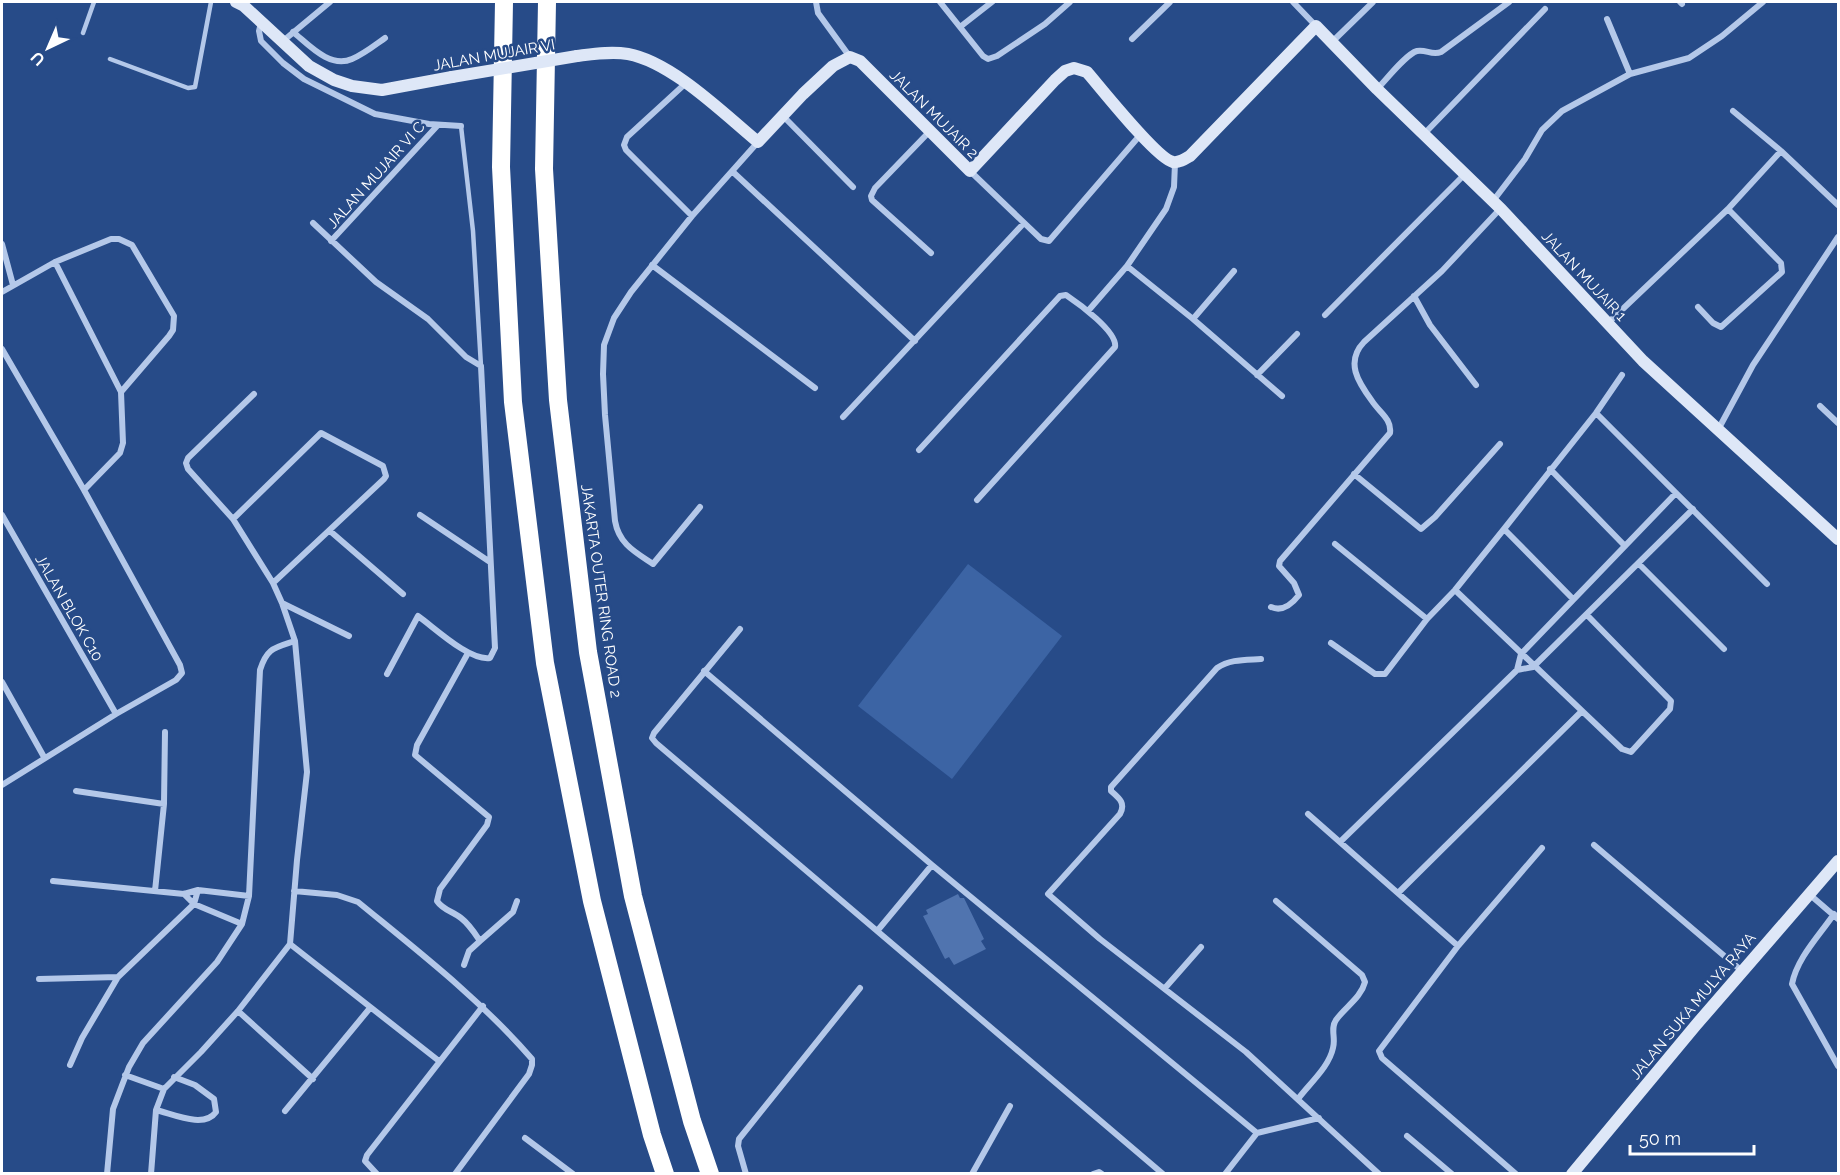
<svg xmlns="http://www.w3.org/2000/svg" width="1840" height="1175" font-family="Raleway,sans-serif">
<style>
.green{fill:#3c64a4}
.building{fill:#5074af}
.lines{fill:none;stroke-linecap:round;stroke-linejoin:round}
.lane{stroke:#b4c8e9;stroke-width:4.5}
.street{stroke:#b4c8e9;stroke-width:6}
.secondary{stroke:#dee7f7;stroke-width:12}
.highway{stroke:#fff;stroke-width:18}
.secondary-bridge{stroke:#dee7f7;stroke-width:12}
.labels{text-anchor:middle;stroke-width:5;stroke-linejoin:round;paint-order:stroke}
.street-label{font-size:15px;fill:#fff;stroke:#274b88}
</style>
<rect width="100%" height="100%" fill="#274b88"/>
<path class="green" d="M968,564L1062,636L952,779L858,706Z"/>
<path class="building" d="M958,894L960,898H964L984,939L981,941L986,949L954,965L949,957L945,959L923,916L928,914L926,910Z"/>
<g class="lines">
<path class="lane" d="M83,33L94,2
M110,59L188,88L195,87L211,2
M461,126L473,231L481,366"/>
<path class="street" d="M816,2L818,13L850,57
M940,2L983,56L988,59L997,56L1045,24L1070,2
M1293,2L1316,26
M1680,2L1682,4
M1607,19L1630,74
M261,23L259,31L261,41L283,63L304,79L375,114L429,124L461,126
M960,27L992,2
M293,32C309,45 330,69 352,59C364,54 375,45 385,38
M1132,39L1170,2
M283,41L330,2
M1332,42L1373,2
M686,83L627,137L624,145L626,150L692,216
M1377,89C1386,80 1406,54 1417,51C1426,49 1432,56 1441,52L1509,2
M1733,111L1781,151L1838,205
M783,116L853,187
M930,131L875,188L871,196L872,200L931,253
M1424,134L1545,9
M970,171L1041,239L1049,241L1141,134
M733,172L915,341
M1493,201L1525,159L1542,130L1562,111L1630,74L1689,58L1722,36L1763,2
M313,223L376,282L428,319L466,357L481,366L495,648L490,658C469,661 435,628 418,616L387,674
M331,241L438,125
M2,244L13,285
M55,262L121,392
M652,265L815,388
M1127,266L1193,319L1282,396
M2,292L55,262L111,239H119L132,245L174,316L173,330L169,336L121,392L123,443L120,453L84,490
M1414,296L1430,325L1476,385
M1698,307L1713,323L1721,327L1782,272L1781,263L1728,209
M1088,311L1127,266L1166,209L1174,187L1175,163
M1325,315L1465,174
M1193,319L1234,271
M1608,323L1728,209L1781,151
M2,349L84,490L180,665L182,673L176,680L116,714L2,785
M1257,375L1297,334
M1820,406L1838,423
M1596,413L1767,584
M843,417L1024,223
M1719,428L1753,365L1838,237
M919,450L1060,296L1066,295C1078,303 1118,332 1115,347L977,500
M1550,469L1625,546
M1354,474L1421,529L1435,517L1500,444
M700,507L653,564C635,552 619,544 615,521L605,415L603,374L604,345L614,318L631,292L692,216L758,142
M2,515L116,714
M420,515L490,562
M233,519L321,433L383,466L386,476L384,479L273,583
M1504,529L1573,599
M330,531L403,594
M1335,544L1427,619
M1639,564L1724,649
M1455,590L1622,749L1631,752L1670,709L1671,701L1587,615
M282,603L349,636
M1271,607C1282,612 1292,604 1299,595L1294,583L1279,566L1280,561L1390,433C1392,419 1379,412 1372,401C1358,382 1345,362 1364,342L1442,271L1500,209
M740,629L654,733L652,738L656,743L1163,1174
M1331,643L1375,674H1385L1427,619L1455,590L1504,529L1596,413L1622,375
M1261,659C1245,660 1230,659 1217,668L1111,787V791C1119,798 1126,803 1120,814L1048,894L1100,939L1246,1052L1379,1174
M1517,670L1521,654L1676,493
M704,671L932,865L1257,1133
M2,682L44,757
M76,791L164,804
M1308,814L1458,946
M1340,842L1517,670L1533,667L1693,509
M1594,845L1742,971
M53,881L184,894L198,890L249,896
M155,891L164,804L165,732
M294,891L337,895L358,902C419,952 480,999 532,1059V1065L529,1074L455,1174
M1398,893L1582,711
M184,894L194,904L242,924
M1809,894L1838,919
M1276,901L1362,975L1365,982C1361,998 1345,1007 1336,1020C1330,1029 1336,1038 1333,1048C1329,1067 1310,1083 1298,1099
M1834,914C1819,936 1797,958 1792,984L1838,1066
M878,930L932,865
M480,941L513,912L517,901
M290,944L439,1061
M464,965L469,951L480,941C474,932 469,924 461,918C452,911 443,910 437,901L440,889L487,825L489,817L415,755L417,745L468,653
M39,979L118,977
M1165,988L1201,947
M238,1011L313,1079
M70,1065L82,1038L118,977L194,904L198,890
M125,1075L164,1089
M156,1110C173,1114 204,1129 216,1112L214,1099L195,1085L174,1077
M285,1111L370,1008
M1257,1133L1319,1118
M1407,1136L1452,1174
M525,1138L573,1174
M107,1174L113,1109L129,1067L143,1043L217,962L242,924L249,896L260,670C267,648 274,648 295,641
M151,1174L156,1110L164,1089L201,1052L238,1011L290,944L297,860L307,772L295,641L282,603L273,583L233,519L188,469L186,463L188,458L254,394
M377,1174L365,1161L367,1155L483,1006
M746,1174L738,1146L739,1139L860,988
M972,1174L1010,1106
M1093,1174L1099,1172L1102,1174
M1225,1174L1257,1133
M1516,1174L1382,1058L1379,1051L1458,946L1542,848"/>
<path class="secondary" d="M236,2L244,6L309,66L334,80L352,86L382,90L452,77
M577,56C593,54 611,51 628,54C672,62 724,114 758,142L803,94L833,66L850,57L860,61L970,171L1055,80L1065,71L1074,68L1087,72C1100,87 1157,159 1173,162C1179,163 1185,159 1190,156L1316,26L1377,89L1501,209L1643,361L1838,539
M1572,1174L1696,1025L1838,861"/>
<path class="highway" d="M504,2L501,167L513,402L545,663L592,901L652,1135L665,1174
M547,2L544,169L558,400L588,652L633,896L692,1121L710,1174"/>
<path class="secondary-bridge" d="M452,77L577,56"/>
</g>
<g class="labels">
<g class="street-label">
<text transform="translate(494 55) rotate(-10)" y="5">JALAN MUJAIR VI</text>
<text transform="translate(934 114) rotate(45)" y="5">JALAN MUJAIR 2</text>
<text transform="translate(376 175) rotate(-48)" y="5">JALAN MUJAIR VI C</text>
<text transform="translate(1584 276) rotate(47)" y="5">JALAN MUJAIR 1</text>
<text transform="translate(601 591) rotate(82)" y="5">JAKARTA OUTER RING ROAD 2</text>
<text transform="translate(69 608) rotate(60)" y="5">JALAN BLOK C10</text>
<text transform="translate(1693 1006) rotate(-50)" y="5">JALAN SUKA MULYA RAYA</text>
</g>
</g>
<rect width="1840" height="1175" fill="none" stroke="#ffffff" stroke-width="6"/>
<g transform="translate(48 48) rotate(224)" stroke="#274b88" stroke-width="4.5" paint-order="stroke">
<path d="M0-4.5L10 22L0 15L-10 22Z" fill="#ffffff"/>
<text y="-9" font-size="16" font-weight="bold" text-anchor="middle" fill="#ffffff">U</text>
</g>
<path d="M1630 1145v9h124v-9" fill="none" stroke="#ffffff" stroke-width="3"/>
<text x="1639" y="1145" font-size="18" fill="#ffffff" stroke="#274b88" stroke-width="4.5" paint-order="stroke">50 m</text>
</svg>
